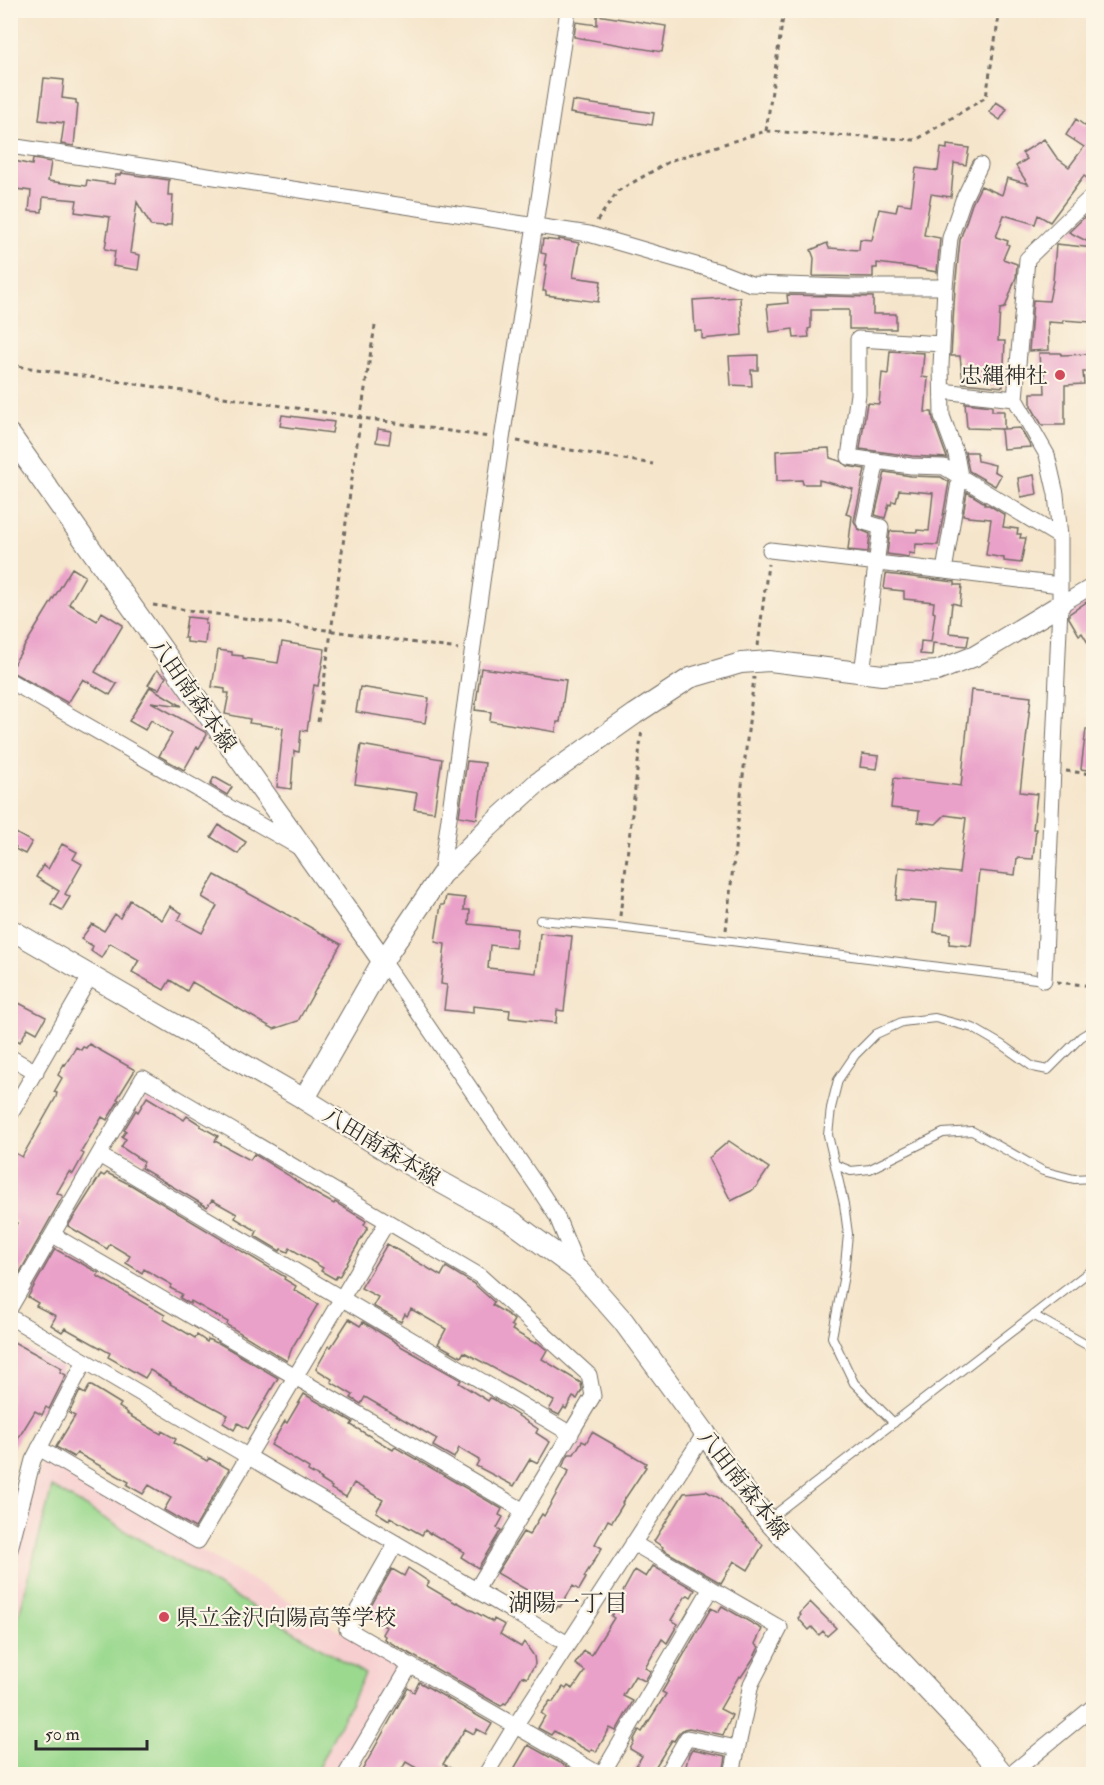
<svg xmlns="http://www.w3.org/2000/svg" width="1104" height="1785" font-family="'IM FELL Double Pica','Noto Serif JP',serif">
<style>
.built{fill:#f7cfd0}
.green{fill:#9bd98f;stroke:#63825d;stroke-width:1.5}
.building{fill:#eaa1c9}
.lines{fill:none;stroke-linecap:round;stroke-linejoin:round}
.service-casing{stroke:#726c63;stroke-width:10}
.minor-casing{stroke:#726c63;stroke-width:17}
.tertiary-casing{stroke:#726c63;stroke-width:22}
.secondary-casing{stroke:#726c63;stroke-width:23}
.path{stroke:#726c63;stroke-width:3;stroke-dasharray:4.5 4.5;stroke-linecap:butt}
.service{stroke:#fff;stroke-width:8}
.minor{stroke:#fff;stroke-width:15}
.tertiary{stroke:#fff;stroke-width:20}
.secondary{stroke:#fff;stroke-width:21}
.poi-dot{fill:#d1495b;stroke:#fcf5e5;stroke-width:2}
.labels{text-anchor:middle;stroke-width:4.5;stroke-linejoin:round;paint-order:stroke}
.poi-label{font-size:22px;fill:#2b2b2b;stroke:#fcf5e5;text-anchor:end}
.street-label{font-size:22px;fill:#2b2b2b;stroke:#fcf5e5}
.neighbourhood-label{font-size:24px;fill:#2b2b2b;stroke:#fcf5e5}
</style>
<rect width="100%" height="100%" fill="#fcf5e5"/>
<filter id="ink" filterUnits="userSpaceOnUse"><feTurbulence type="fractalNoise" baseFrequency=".0167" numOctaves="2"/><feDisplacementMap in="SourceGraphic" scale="12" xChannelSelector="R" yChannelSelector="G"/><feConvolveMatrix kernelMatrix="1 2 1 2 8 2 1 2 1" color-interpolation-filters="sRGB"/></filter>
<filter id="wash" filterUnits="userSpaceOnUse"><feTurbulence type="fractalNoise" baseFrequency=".008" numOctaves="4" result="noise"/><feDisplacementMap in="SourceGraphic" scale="24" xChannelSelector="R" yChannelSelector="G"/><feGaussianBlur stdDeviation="1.35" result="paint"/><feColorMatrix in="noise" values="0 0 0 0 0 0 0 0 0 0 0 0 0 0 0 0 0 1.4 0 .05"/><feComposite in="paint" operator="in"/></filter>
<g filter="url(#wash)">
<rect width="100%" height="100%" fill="#f5e5cb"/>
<path class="built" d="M47,1461L394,1662L398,1671L337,1774H11V1573L40,1465Z"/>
<path class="green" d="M52,1487L365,1674L315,1774H11V1646Z"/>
<g id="blocks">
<path class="building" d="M597,15L666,26L662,52L574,37L576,22L597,25Z
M44,78L64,80L62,98L76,100V103L78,104L74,146L61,144L64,123L39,120Z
M572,101L654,113L652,125L570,113Z
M996,102L1007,109L1000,120L989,112Z
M1094,114V183L1084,176L1050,222L1038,215L1035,224L1004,215L996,237L1008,241L1007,244L1009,245L1003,259L1017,264L1016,277L1005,308L1000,309L998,341H1005L1003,387L963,383L960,356H951L955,288L960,240L972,204L981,186L1002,195L1007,178L1028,184L1016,166L1027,159L1022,153L1044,139L1057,158L1069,167L1084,147L1066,135L1076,119L1085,126Z
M947,145L969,148L966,165L954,163L951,197L931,194L924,235L940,238L937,272L909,267L877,263V268H873V277L813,276L814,258L811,250L827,243L829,248L859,250L860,239L872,240L879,209L896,212L898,203L911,205L916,168L938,171L941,148L947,149Z
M33,159L51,162L48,181L86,186L87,180L114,184L116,175H120L121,173L169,180L168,195H173L171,225H167L166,227L151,226L137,202L130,253L140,255L138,270L113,266L115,251L105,249L110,217L75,212L77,200L43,197L42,212L29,211L31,191L16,189L17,183L10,182V160L32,165Z
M1094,208V245L1069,232Z
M543,239L559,241V239L579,243L573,277L601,281L598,302L546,295V291H543L547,265H544L546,254L541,253Z
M1056,244L1094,248V287L1091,322L1063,320V323L1048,322L1049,350L1029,351L1033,300L1049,301L1053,281Z
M787,295L873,297V314H896V329H849V310H811V328L808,329L809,337L794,338L793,329L770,332L767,305L788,303Z
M740,297L742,335L702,339V331H695L693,300Z
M890,351L924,353L922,377L928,378L925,412H932L933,419L947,458L912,456L860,449L867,403L879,404L882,373L888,374Z
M1039,353H1061V355L1094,354V372H1083L1084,384L1065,385V425H1042L1031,406V393H1045L1044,370H1040Z
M758,355V370H751L752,386L731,385L729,356Z
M965,403L992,406V411H1004V429L1020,428L1031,447L1003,449L1001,430L1003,429L967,428Z
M282,415L334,422L332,433L280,426Z
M378,429L391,431L389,444L376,442Z
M829,448L830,458L840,461L847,466L865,469L854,521L858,529L870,534L868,552L848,550L852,516L846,514L853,489L819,480V484H803L802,480L777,481L776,451Z
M965,452H977L978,461L995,465L994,471L1001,475L995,486L969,471Z
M885,472L911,476L941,477L949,482L938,545L916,544L915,554L909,553V557L887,554L890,531L917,532V530L929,531L933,493L899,490L896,502L892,501L891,505L889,504L885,518L875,515Z
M1034,475L1037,494L1021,497L1018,478Z
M967,492L985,503L984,505H989L1005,515L1003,527L1018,529L1017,534H1021L1020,538H1026L1021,563L1004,561V558L986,555L991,519L968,517V516L963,515Z
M72,568L85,576L69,604L97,621L102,612L123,625L95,672L117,684L110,695L83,679L68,703L10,671V670Z
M886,574L955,582V585H962L960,605L952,603L949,633L969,635L967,646L933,643L932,655L920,654L921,641L931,642L935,613L933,612L934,602L904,599V591L884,589Z
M1094,597V653L1082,633L1079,635L1069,618V614Z
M187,617L206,619L205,624H207L205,644L187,642V638H184Z
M282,642L325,649L318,686L314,685L307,731L301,730L299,752L294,751L291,789L277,787L283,728L249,723L250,719L225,714L229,693H225V689L212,687L218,650L232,652V655L243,656V658L278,663Z
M481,668L566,680L560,722H557L556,732L490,721L491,712L475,710Z
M157,670L166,677L159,689L148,685Z
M150,687L182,706L151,702L205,732L207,735L199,748L197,747L184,770L159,756L172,734L151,720L145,730L129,721Z
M360,687L429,698L425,723L356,712Z
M971,690L1031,697L1020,792L1037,794L1033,829H1036L1033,859L1017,858L1015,875L979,871L971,946L949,944L950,934L934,932L937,903L896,900L899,867L959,873L966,818L945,815L936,824L918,822L919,811L891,808L894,778L961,786Z
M1086,729H1094V771L1081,769Z
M361,745L442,759L434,812L414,809L417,793L355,784Z
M862,754L879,756L877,769L860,767Z
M467,761L485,763L477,819L459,816Z
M214,777L232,787L227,795L210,785Z
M219,825L246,842L238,854L211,837Z
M10,830L32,842L25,854L15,849L16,847L10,844Z
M62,844L77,852L73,859L82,864L65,894L70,897L62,910L51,904L59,891L36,877L43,865L48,869Z
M215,875L341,944L298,1021L274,1029L192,982L187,991L170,980L164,990L132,972L139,960L110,943L101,958L91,951L93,946L81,939L92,924L104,931L115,914L120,918L130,900L162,920L170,906L182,913L178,920L202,933L217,906L202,897Z
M446,896L465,898L464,910H470L469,924L517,929L515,948L490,945L488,968L536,973L540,933L572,936L564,1011L557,1010L556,1023L509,1018L510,1010L473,1006V1013L444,1010L447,985L441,984L445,944L435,942L441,905H444Z
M15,1001L46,1017L37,1033L28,1028L20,1042L10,1036V1010Z
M89,1044L135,1070L117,1099L119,1100L107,1120L102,1117L81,1152L84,1154L73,1174L69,1172L57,1193L63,1196L11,1288L10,1235L17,1223L10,1219V1161L15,1153L22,1157L56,1097L57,1093L54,1092L62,1078L58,1075L64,1064L65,1065L76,1047L81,1050L83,1047L86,1048Z
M147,1097L184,1120L187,1116L201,1125L200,1126L218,1136L215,1141L250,1160L254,1154L288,1175L309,1190L334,1204L335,1202L366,1221L364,1225L368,1227L339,1277L337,1276L335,1279L321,1271L323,1268L290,1248L288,1252L281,1249L280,1251L255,1236L257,1231L235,1218L237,1214L212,1200L207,1207L141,1168L144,1162L121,1147L126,1139L122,1137L126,1131L124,1130L136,1110L138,1112Z
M729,1141L769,1168L757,1186L751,1191L731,1201L709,1158Z
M107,1173L131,1185L285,1277L284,1279L296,1286L294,1290L318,1304L292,1348L287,1361L227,1325L228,1322L191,1301L190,1304L180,1298L182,1294L170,1288L172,1285L144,1269L142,1273L126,1263L130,1256L110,1244L107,1249L68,1226L101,1174L104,1176Z
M387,1244L441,1276L446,1267L474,1284L494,1302L492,1305L507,1314L514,1320L511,1325L514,1327L512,1330L536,1344L537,1342L547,1350L542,1359L581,1383L582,1390L577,1399L573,1397L566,1409L564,1407L559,1415L549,1410L554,1401L464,1352L461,1357L438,1344L446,1329L411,1309L407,1316L405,1314L401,1322L373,1306L378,1297L361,1288Z
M55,1249L99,1273L97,1276L165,1315L163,1319L195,1338L197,1335L207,1342L208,1339L216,1343L217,1342L278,1378L248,1429L238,1423L234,1430L223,1423L228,1415L170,1384L171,1383L150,1370L145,1378L108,1357L110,1353L65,1328L62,1332L51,1325L56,1316L36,1306L38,1303L28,1297Z
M349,1319L360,1326L363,1322L397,1343V1344L461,1380L459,1383L488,1401L490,1398L493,1399L538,1429L536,1433L550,1442L538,1463L530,1459L514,1486L476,1466L479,1460L459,1448L454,1458L433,1446L437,1439L365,1397L361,1404L351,1398L353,1395L331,1382L332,1379L316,1369L329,1346L331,1347Z
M10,1340L62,1368L60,1372L66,1375L49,1409L46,1407L42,1415L35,1411L10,1452Z
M90,1385L121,1404L119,1407L128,1413L127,1414L161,1434L162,1431L176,1439L174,1443L207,1461L209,1458L229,1469L195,1528L164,1510L171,1498L149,1485L143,1494L127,1485L129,1482L77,1453L74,1457L56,1447L75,1416L69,1413L80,1391L85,1394Z
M304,1394L353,1422L351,1425L393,1450L395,1447L502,1509L499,1515L503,1517L497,1528L501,1530L478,1568L461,1557L464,1552L431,1533L430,1534L425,1530L422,1535L390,1517L389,1520L376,1512L383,1500L354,1483L346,1497L331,1489L332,1487L321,1480L322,1479L308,1471L309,1468L271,1445L285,1421L287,1423Z
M592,1432L646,1463L644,1466L646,1467L622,1503L623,1504L612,1522L608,1520L595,1544L602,1548L584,1577L586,1578L579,1590L573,1586L560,1607L558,1606L556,1609L545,1603L542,1609L530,1601L534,1594L497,1573L523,1532L529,1535L542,1514L544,1516L569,1471L562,1467L564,1463L569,1454H574L582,1441L586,1443Z
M706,1491L719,1498L763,1545L748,1570L734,1561L721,1583L662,1549L663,1547L654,1541L684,1493Z
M653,1566L695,1590L691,1597L688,1595L685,1597L671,1620L678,1624L667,1643L662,1639L645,1668L651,1671L645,1681L635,1676L623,1696L633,1701L616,1731L610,1728L596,1752L592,1749L590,1752L554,1731L551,1735L538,1728L545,1716L541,1713L550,1701L553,1702L563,1687L566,1689L568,1686L573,1689L585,1671L575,1664L584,1651L591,1655L614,1618L611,1616L617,1607L615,1606L635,1570L646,1577Z
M408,1568L429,1582L427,1586L456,1603L457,1602L493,1622L494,1619L505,1625L500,1634L521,1647L524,1642L534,1656L535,1664L527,1678L522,1676L506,1704L504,1703L501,1706L384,1639L385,1636L382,1634L386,1627L366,1615L392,1569L404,1576Z
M810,1602L836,1628L827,1636L823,1631L819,1635L812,1627L809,1630L798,1618L801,1615L800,1613Z
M722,1606L762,1629L755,1644L759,1647L753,1659L741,1677L739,1676L720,1709L732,1715L723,1735L689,1728L684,1729L679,1733L674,1741L672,1740L651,1774H631L642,1756L630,1749L634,1742L633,1741L639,1730L642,1732L666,1694L662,1692L711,1608L718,1612Z
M419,1682L492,1724L486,1734L477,1729L474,1734L465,1729L443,1764L462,1774H427L406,1762L399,1774H360L408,1688L414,1692Z
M528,1745L580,1774H511Z
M692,1749L726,1756L723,1774H684L689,1754Z"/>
</g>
</g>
<g filter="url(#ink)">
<use href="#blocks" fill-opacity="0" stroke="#726c63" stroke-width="1.5"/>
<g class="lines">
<defs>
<path id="service" d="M540,920L618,927L1044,980
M836,1165L851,1171L870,1169L943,1133L972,1131L1043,1171L1074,1179L1094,1178
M1033,1315L1094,1349
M894,1423L854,1383L832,1337L844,1275L848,1234L844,1204L828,1135L831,1108L838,1080L855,1055L876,1034L902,1022L935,1018L973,1028L1002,1045L1033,1067L1048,1070L1081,1037L1094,1029
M769,1519L1094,1268"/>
<path id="minor" d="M10,146L589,234L720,272L751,284L848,287H945
M942,344L858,339V394L849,457L911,466L944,467L1060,537
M942,391L1015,399
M770,550L1060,585
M944,571L960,476L956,454L942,416L941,366L945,287L950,238L963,200L980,165
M1060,605L1094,585
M862,673L881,527L864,522L877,461
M10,681L300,848
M441,875L502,439L568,10
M383,961L537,1186L557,1217L579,1271
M1044,980L1060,605V537L1056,494L1047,455L1015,399L1027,259L1094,194
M10,1057L36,1072
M10,1115L91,975
M99,1155L571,1434
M53,1235L524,1511
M10,1308L143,1078L480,1276L589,1375L593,1396L476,1590
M10,1317L568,1644
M39,1448L198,1541L387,1222
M396,1543L347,1629L599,1774
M633,1543L780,1628L751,1684L732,1774
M10,1549L33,1460L85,1361
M346,1774L410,1666
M486,1774L515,1726L705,1433
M602,1774L711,1588
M666,1774L687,1738L737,1748
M1011,1774L1094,1706"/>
<path id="tertiary" d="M10,929L304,1099
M383,961L441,875L489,827L536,784L635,714L690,678L741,663L770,661L882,675L937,671L975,656L1060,605"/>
<path id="secondary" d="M10,435L383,961L304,1099L410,1165L511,1221L579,1271L623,1321L705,1433L731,1474L768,1520L973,1738L1003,1774"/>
</defs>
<use href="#service" class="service-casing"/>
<use href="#minor" class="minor-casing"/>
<use href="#tertiary" class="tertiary-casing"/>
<use href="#secondary" class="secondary-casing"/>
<path class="path" d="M766,131L784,10
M597,221L618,191L672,160L766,131L916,140L986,97L1000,10
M10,365L489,437
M517,441L653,464
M153,605L458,649
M758,646L768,564
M318,722C338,590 353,458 375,326
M1066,771L1094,774
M620,916L642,729
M726,930L754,677
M1057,982L1094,986"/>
<use href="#service" class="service"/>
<use href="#minor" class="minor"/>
<use href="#tertiary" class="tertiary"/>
<use href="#secondary" class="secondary"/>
</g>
</g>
<g class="poi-dot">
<circle cx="1060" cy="375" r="6"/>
<circle cx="164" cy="1617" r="6"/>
</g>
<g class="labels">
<g class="poi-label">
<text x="1048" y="383">忠縄神社</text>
<text x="176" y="1625" text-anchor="start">県立金沢向陽高等学校</text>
</g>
<g class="street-label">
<text transform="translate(194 695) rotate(55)" y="8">八田南森本線</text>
<text transform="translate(382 1146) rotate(31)" y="8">八田南森本線</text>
<text transform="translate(744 1484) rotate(52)" y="8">八田南森本線</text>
</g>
<g class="neighbourhood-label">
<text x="568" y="1611">湖陽一丁目</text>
</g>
</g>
<rect width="1104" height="1785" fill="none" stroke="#fcf5e5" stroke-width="36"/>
<path d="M36 1740v9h111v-9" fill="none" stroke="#2b2b2b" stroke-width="3"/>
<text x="45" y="1740" font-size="18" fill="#2b2b2b" stroke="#fcf5e5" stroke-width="4.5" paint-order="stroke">50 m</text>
</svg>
